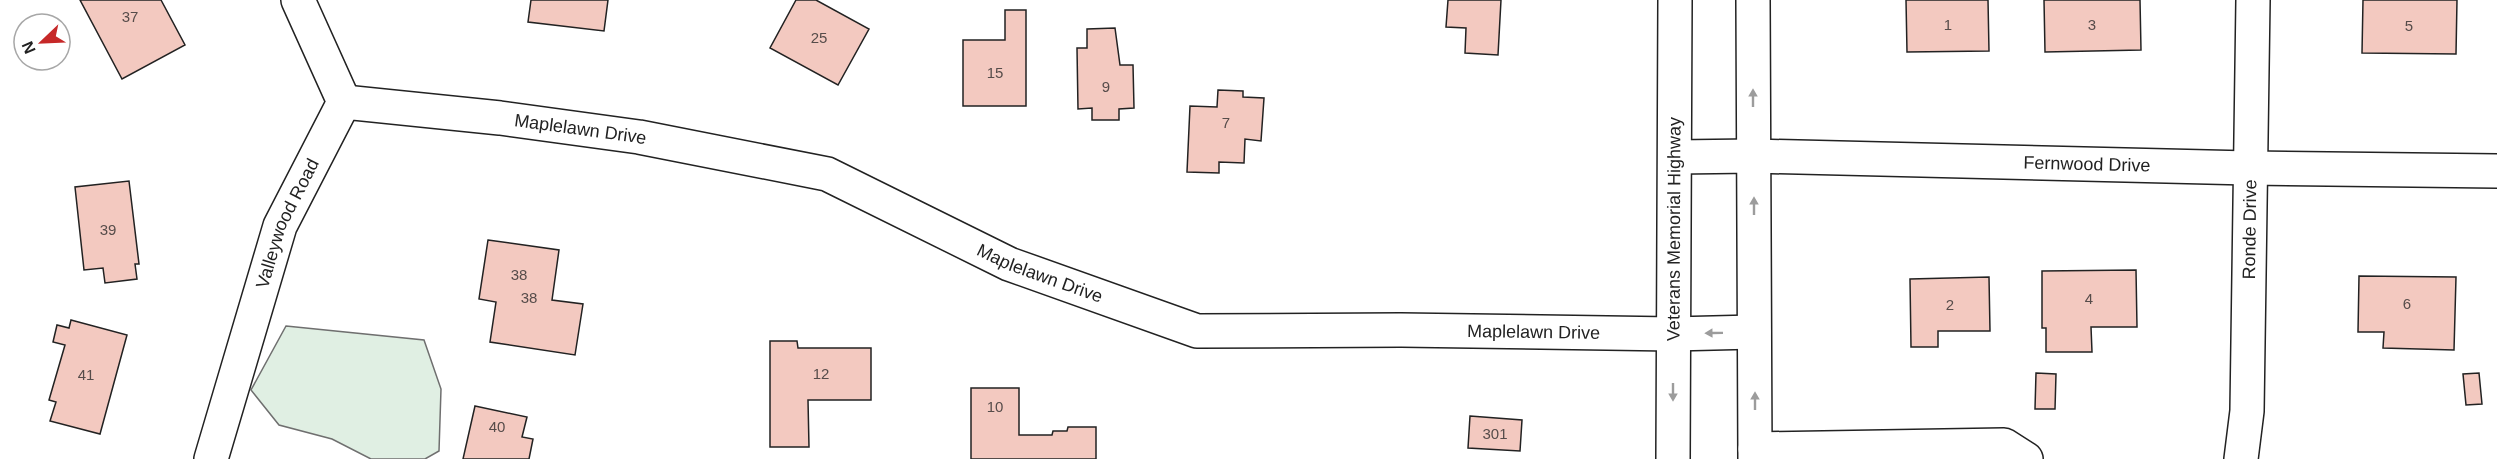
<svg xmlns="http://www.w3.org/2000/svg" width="2497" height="459" font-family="Helvetica,sans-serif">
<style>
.green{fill:#e0efe3;stroke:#6f6f6f;stroke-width:1.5}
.building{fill:#f3c9c0;stroke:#222;stroke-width:1.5}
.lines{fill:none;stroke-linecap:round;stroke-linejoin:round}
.minor-casing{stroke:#222;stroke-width:36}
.major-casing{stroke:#222;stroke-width:36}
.minor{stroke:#fff;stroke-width:33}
.major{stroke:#fff;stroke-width:33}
.oneway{fill:#9c9c9c}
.labels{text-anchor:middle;stroke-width:4.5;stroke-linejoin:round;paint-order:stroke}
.number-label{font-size:15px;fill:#564c4a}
.street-label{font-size:18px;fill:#222;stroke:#fff}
</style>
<rect width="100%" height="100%" fill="#fff"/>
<path class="green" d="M286,326L424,340L441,389L439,451L425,459H371L332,439L279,425L251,390Z"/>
<path class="building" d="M80,0H161L185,45L122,79Z
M531,0H608L604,31L528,22Z
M796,0H816L869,29L838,85L770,48Z
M1448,0H1501L1498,55L1465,53L1466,28L1446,27Z
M1906,0H1988L1989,51L1907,52Z
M2044,0H2140L2141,50L2045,52Z
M2363,0H2457L2456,54L2362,53Z
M1005,10H1026V106H963V40H1005Z
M1115,28L1120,65H1133L1134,108L1119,109V120H1092V108L1078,109L1077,48H1087V29Z
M1218,90L1243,91V97L1264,98L1261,141L1245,139L1244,163L1219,162V173L1187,172L1190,106L1217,107Z
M129,181L139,264H135L137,279L105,283L103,268L84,270L75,187Z
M488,240L559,250L552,300L583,304L575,355L490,342L496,302L479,299Z
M2136,270L2137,327H2091L2092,352H2046V328H2042V271Z
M2359,276L2456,277L2454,350L2383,348L2384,332H2358Z
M1989,277L1990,331H1938V347H1911L1910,279Z
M71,320L127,335L100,434L50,421L56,402L49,400L65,345L53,342L57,325L69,328Z
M770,341H797L798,348H871V400H808L809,447H770Z
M2036,373L2056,374L2055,409H2035Z
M2479,373L2482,404L2466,405L2463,374Z
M971,388H1019V435H1052L1053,431H1067L1068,427H1096V459H971Z
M475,406L527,417L522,437L533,439L529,459H463Z
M1470,416L1522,420L1520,451L1468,448Z"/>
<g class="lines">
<defs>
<g id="minor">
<path id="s1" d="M344,102L500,118L639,137L827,174L1009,264L1197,331L1401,330L1673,334L1754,332"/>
<path id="s2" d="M1676,157L1753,156L2249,168L2497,171"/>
<path d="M1755,449L2004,445L2026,459"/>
<path id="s3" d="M211,459L280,226L344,102L298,0"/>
<path id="s4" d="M2241,459L2247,411L2253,0"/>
</g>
<g id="major">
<path d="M1753,0L1755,459"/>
<path id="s5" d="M1673,459L1675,0"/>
</g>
</defs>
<use href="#minor" class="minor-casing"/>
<use href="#major" class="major-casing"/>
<use href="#minor" class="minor"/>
<use href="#major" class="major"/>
</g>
<defs><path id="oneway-solid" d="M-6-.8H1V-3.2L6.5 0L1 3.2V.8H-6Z" transform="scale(1.5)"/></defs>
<g class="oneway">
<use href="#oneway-solid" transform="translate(1753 98) rotate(-90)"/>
<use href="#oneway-solid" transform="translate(1754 206) rotate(-90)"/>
<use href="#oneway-solid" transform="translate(1714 333) rotate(179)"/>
<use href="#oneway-solid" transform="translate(1673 392) rotate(90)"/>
<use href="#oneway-solid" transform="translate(1755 401) rotate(-90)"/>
</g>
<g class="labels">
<g class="number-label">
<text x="130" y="22">37</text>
<text x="1948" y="30">1</text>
<text x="2092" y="30">3</text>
<text x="2409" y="31">5</text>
<text x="819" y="43">25</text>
<text x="995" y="78">15</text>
<text x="1106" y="92">9</text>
<text x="1226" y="128">7</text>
<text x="108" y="235">39</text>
<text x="519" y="280">38</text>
<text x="529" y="303">38</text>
<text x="2089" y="304">4</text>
<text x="2407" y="309">6</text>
<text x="1950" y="310">2</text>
<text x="821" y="379">12</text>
<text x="86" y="380">41</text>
<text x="995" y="412">10</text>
<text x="497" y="432">40</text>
<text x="1495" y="439">301</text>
</g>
<g class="street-label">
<text dy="6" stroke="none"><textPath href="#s1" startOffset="238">Maplelawn Drive</textPath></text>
<text dy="6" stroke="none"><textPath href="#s2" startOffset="411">Fernwood Drive</textPath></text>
<text dy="6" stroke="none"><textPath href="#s3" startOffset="248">Valleywood Road</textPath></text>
<text dy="6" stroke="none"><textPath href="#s5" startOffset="230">Veterans Memorial Highway</textPath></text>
<text dy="6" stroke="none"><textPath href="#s4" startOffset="230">Ronde Drive</textPath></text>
<text dy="6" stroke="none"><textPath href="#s1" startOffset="724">Maplelawn Drive</textPath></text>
<text dy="6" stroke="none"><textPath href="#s1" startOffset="1228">Maplelawn Drive</textPath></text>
</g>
</g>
<g transform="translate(42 42) rotate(247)"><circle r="28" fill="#ffffff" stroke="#a7a7a7" stroke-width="1.5"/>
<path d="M0-4.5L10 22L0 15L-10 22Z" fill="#c62828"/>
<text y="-9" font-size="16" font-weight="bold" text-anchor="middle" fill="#222222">N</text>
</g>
</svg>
